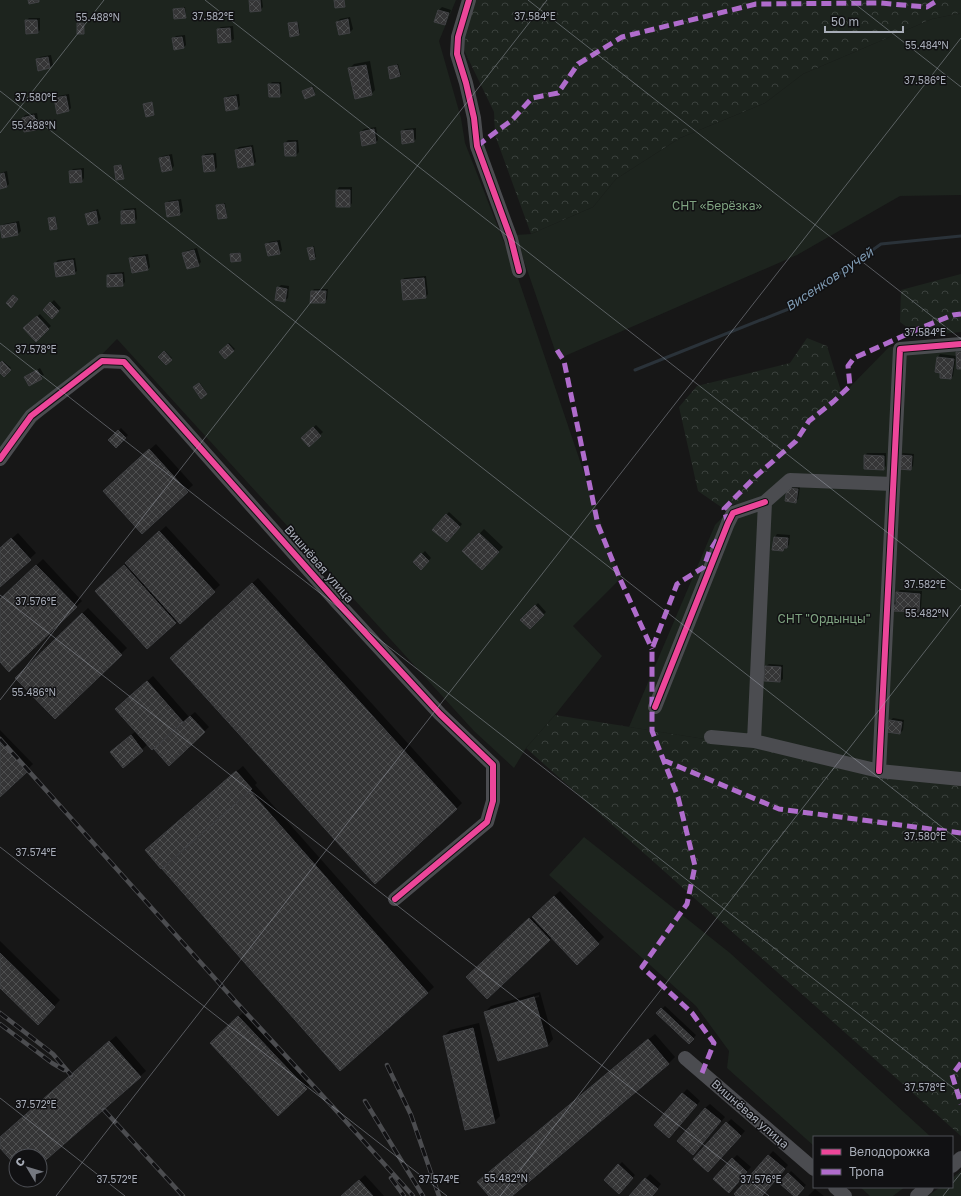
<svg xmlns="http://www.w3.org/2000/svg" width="961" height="1196" font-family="'Golos Text',sans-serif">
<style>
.forest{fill:url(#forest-crowns)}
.garden{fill:#1d241e}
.shadow{fill:#0007;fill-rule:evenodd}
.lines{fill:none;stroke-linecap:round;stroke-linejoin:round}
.stream{stroke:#2a3239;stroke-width:3}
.building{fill:url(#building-cross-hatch);stroke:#3f4043}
.minor{stroke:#4b4c50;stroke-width:14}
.rail-casing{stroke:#4b4c4f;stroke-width:4.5}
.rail{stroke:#111113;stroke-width:3;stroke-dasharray:9;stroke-linecap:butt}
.quiet{stroke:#b06ccc;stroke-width:5;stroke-dasharray:10 5;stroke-linecap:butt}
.cycleway-casing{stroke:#111113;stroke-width:8}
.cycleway{stroke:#ed469a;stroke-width:6}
.ticks{fill:none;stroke:#a8adb8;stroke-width:1;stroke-opacity:0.45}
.labels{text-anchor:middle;stroke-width:3;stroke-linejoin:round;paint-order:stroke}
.park-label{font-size:12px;fill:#7fa381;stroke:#111113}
.street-label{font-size:12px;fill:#a8adb8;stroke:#111113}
.water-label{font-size:13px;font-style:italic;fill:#7f9bb3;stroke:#111113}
.ticks-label{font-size:10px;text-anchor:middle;fill:#a8adb8;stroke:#111113;stroke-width:3;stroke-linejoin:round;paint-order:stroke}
</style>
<defs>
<pattern id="forest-crowns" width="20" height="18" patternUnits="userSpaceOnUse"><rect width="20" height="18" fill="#1d241e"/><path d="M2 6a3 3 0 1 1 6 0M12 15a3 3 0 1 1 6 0" fill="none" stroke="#3b413d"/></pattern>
<pattern id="building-cross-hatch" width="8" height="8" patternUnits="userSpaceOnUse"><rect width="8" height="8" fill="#353536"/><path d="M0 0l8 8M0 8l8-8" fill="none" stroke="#4f5051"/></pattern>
</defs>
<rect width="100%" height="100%" fill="#171717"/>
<path class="forest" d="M474,0H961V13L932,19L803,74L765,103L680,138L616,179L593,207L531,234L495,135L494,112L463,48L468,14Z
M961,274V332L919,336L900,322L901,290Z
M807,338L827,346L846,407L756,494L724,509L698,491L679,407L697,386L790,363Z
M555,715L961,780V1136L526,748Z"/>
<path class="garden" d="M0,0H456L439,41L461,118L465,143L518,278L620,579L573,626L602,656L555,715L526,748L514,768L474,731L117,339L21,438L0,457Z
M961,13V195L900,196L797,255L558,359L515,235L531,234L593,207L616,179L680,138L765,103L803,74L932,19Z
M961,340V780L629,727L715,525L889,347Z
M584,837L730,953L931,1137H814V1146L727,1068L729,1051L696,1006L549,875Z
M961,1171V1196H928L940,1187H952V1178Z
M860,1187H905L893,1196H870Z"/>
<path class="shadow" d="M250,0H262L263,7L260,10Z
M185,7L186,16L185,17L174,10Z
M442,7L451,10L447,21L445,24L436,21L439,10Z
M350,17L353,29L350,32L339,34L337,22L340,19Z
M29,18H40V30L38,32L26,21Z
M79,22L85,23L84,33L78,24Z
M298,22L300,33L299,34L289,24Z
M233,26L234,39L231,41L218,29L221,27Z
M185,35L186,45L184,47L173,39L176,36Z
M51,55L53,65L50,67L39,70L37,60L40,57Z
M370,61L375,90L371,94L350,68L354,64Z
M398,64L401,75L400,76L389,67Z
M272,82H281L282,93L279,96L269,85Z
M313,86L315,93L314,94L303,91Z
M69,94L71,108L69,110L55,98L58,96Z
M239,94L240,105L238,108L225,99L228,96Z
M152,102L154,113L153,114L145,104Z
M37,113L39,126L36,129L25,131L23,118L25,115Z
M376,127L378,140L376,142L361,132L364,129Z
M416,128V139L414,141L402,131L405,129Z
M288,140H298L299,152L296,155L285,143Z
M253,145L256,162L253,164L236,150L239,147Z
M216,153L217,167L215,170L203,157L205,154Z
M172,154L174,166L171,169L160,158L163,156Z
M122,165L124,177L123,178L116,166Z
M84,168V178L82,181L70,172L73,169Z
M7,171L9,184L7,186L0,188V173Z
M339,187H352V203L350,206L337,190Z
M181,199L183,211L180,214L168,216L166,204L169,201Z
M225,203L227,216L226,217L217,205Z
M136,208L137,219L134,222L122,211L124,209Z
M98,209L101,219L98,222L89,224L86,214L89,212Z
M51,217H56L57,227L56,228L50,218Z
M19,221L21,231L18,234L1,227L4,224Z
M280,240L282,250L279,253L267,245L269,242Z
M314,246L316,257L311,259L308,249Z
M197,248L201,262L198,265L183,254L186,251Z
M240,252L241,259L240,260L231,254Z
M148,254L150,267L147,270L130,259L133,256Z
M75,258L77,271L74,273L55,263L58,260Z
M124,272L125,282L122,285L108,275L111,273Z
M426,276L428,294L426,297L402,281L404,278Z
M281,285L289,286L288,298L285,300L278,288Z
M314,289H328L327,299L325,302L312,292Z
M54,300L61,308L52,317L44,310Z
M40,314L51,326L36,340L25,328Z
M229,343L235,349L225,357L220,352Z
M165,351L172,358L166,364L159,357Z
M940,354L956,356L953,376L951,378L938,357Z
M3,361L11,368L4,376L0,371V365Z
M40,368L44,375L30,385L26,377Z
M200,383L207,393L201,397L195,386Z
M316,425L323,432L309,445L302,438Z
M121,428L128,435L116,447L109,440Z
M156,444L193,485L142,533L110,485Z
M867,453H886V466L883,469L865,456Z
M903,453L914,454L913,466L910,469L900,456Z
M791,485L800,487L798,499L795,502L786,500Z
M449,512L462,524L450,538L446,515Z
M166,526L220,585L180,622L178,620L147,648L102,586Z
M484,529L503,547L482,569L463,551Z
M18,533L36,553L0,586V549Z
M777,534L790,535L789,545L783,550L774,549L775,537Z
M425,551L431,558L421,568L414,562Z
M43,559L82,601L9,670L0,661V600Z
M258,578L462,803L456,809L177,652Z
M900,590L922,591L921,609L918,611L892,605L895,602H897V593Z
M538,603L546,612L530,628L522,620Z
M88,608L127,648L55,718L16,678Z
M769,664L783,665V679L780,681L766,666Z
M153,676L189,717L195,712L209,727L169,764L177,729L175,728L148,744L123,766L116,748L136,731L123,703Z
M893,718L904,720L903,730L900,733L890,721Z
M0,730L33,764L0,796Z
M243,766L257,783L255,785L434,987L341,1070L163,869L175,857L152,844Z
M560,891L604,937L577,963L552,937L487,998L473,971Z
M0,941L60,1000L38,1023L0,986Z
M540,992L553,1039L548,1045L485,1012L491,1006ZM539,995V997L490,1011V1009Z
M665,1006L696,1035L689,1043L658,1013Z
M245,1011L312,1083L306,1088L217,1037Z
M479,1023L500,1116L494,1122L444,1036L450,1030Z
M655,1034L675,1057L669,1063L511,1196H490L485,1176Z
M116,1036L146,1071L40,1164V1156H16V1165L0,1147V1137Z
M687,1089L700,1101L674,1133L656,1125Z
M710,1104L725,1117L698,1149L705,1108Z
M731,1119L745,1131L712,1167L694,1159Z
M773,1151L788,1165L761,1196H738L735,1194Z
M737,1155L751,1167L733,1187V1159Z
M622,1162L635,1175L619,1193L605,1180Z
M791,1171L806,1185L795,1196L781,1183Z
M650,1174L661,1184L651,1196H630Z
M365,1175L384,1196H342Z
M815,1189L824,1196H808Z"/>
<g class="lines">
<path class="stream" d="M635,370L791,308L881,244L961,236"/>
</g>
<path class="building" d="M28,0H39V2L29,4Z
M249,0H260L261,11L250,12Z
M334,0H344L345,7L335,8Z
M184,8L186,18L174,19L173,9Z
M438,10L449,13L445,25L434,22Z
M348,19L350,33L339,35L336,22Z
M25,20H37L38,33L26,34Z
M297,22L299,35L290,37L288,23Z
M77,23H84V34H77Z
M230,28L231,42L218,43L217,29Z
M182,37L184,48L174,50L172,38Z
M48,57L50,68L38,71L36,59Z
M366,65L372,95L355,99L348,68Z
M397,65L400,76L390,79L388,67Z
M268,84H279L280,97H269Z
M312,87L315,95L305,99L302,91Z
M66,96L69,111L57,114L54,98Z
M236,96L238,109L226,111L224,98Z
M152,102L154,115L146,117L143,104Z
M34,115L36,130L24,132L22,118Z
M374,129L376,143L362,146L360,132Z
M413,130L414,142L402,144L401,131Z
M296,142V156H285L284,143Z
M251,147L254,165L238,168L235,150Z
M213,155L215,171L204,172L202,156Z
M169,156L172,170L162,172L159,158Z
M121,165L124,179L116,180L114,166Z
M81,170L82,182L70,183L69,171Z
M4,173L7,187L0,189V174Z
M336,190H350V207H336Z
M178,201L180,215L167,217L165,203Z
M224,204L227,218L218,219L216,205Z
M134,210L135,223L121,224V211Z
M96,211L98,223L88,225L85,214Z
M55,217L57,229L50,230L48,218Z
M16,223L18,235L2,238L0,226Z
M277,242L280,254L268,256L265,244Z
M313,247L315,259L310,260L307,248Z
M194,250L199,266L187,269L182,253Z
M240,253L241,261L231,262L230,254Z
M145,256L148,270L132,273L129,258Z
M73,260L75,274L56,277L54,263Z
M122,274L123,286L107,287V275Z
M424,278L426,298L403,300L401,280Z
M277,287L287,289L285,302L275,300Z
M311,291H326L325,303H310Z
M13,295L18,299L11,308L6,303Z
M50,302L59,311L52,319L43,310Z
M37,316L49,329L36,342L23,328Z
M228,344L234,351L225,359L219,352Z
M164,351L172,360L166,365L158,357Z
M956,352H961V369H957Z
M937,357L954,359L951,379L940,378V373L935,372Z
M2,361L11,370L4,377L0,373V363Z
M37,370L42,379L29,386L24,377Z
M199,383L207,394L201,399L193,387Z
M313,427L321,436L309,447L301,438Z
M118,430L126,438L116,448L108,440Z
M149,449L188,492L142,534L103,491Z
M864,455L884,456V470L864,469Z
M899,455L912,456L911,470L898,469Z
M787,488L798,489L796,503L785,501Z
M446,514L460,527L447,542L432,530Z
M159,531L215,592L180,624L125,563Z
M479,533L499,552L482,570L462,551Z
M774,537L788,538L787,548H784L783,551L772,550Z
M11,538L31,560L0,587V548Z
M421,553L429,561L421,570L413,562Z
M36,565L77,607L9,672L0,662V599Z
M124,565L176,623L147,649L95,591Z
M252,583L457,809L375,884L170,658Z
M896,592L920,594L919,612L891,611V605H896Z
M535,605L544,615L530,629L520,620Z
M82,613L122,655L55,719L15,678Z
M765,666L781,667L780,682L764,681Z
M147,681L183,722L152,750L115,709Z
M190,716L205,732L169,766L154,749Z
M889,720L902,722L900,734L887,732Z
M131,735L143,751L123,768L110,752Z
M0,742L28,771L0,797Z
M236,771L252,789L161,869L145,850Z
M250,791L428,993L340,1071L162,869Z
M554,896L599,944L577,965L532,917Z
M529,918L550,940L487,999L466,977Z
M0,953L55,1007L38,1025L0,988Z
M534,997L548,1046L498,1061L484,1012Z
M661,1008L694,1039L689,1044L656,1013Z
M238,1016L307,1089L278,1116L210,1043Z
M473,1028L495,1123L465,1130L443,1036Z
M648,1039L669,1064L512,1196H489L477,1182Z
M109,1041L141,1077L40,1165V1156H16V1166L0,1148V1137Z
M682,1093L697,1105L669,1138L654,1125Z
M705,1108L721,1121L693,1155L677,1141Z
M726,1122L741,1136L708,1172L693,1159Z
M768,1155L785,1169L762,1196H736L734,1194Z
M732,1158L747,1172L729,1193L713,1179Z
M618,1164L633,1178L619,1194L604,1180Z
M788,1173L804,1188L797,1196H794L779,1183Z
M645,1178L658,1189L652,1196H629Z
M359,1180L373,1196H341Z"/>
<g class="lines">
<path class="minor" d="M469,0L458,37L457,54L466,83L474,118L477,146L511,239L519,271
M0,459L31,416L102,361L124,362L336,601L440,714L493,765V801L487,822L395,899
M655,707L728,523L733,513L765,502
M711,737L754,741L879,771L961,779
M754,741L765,502L790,480L893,484
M879,771L900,349L961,344
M685,1058L814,1169
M952,1166L961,1158
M835,1187L845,1196
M917,1196L927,1187"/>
<defs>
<path id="rail" d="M0,739L237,1003L332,1106L413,1196
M0,1013L53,1054L71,1075
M0,1024L52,1063L64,1070
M387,1065L411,1115L439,1196
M365,1101L423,1196
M104,1110L183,1196
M391,1178L404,1196"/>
</defs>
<use href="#rail" class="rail-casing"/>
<use href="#rail" class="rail"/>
<path class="quiet" d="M477,146L512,120L532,98L558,93L578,64L622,37L756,4L880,3L927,7L938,0
M557,350L564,361L598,525L620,579L652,649
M728,524L724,509L756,476L796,441L809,421L833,402L850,386L848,366L854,358L923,327L953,315L961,314
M663,760L779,809L961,833
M961,1063L952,1075L961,1104
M702,1073L714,1043L692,1013L642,967L687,904L695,866L678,797L652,731V649L677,584L704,567L709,552L717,540"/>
<defs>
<path id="cycleway" d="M469,0L458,37L457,54L466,83L474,118L477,146L511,239L519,271
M0,459L31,416L102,361L124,362L336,601L440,714L493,765V801L487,822L395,899
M655,707L728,523L733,513L765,502
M879,771L900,349L961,344"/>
</defs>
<use href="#cycleway" class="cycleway-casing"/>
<use href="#cycleway" class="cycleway"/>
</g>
<path class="ticks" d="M205,0L961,590M528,0L961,339M850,0L961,87M0,91L961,842M0,133L104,0M0,343L961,1094M0,595L769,1196M0,700L547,0M0,847L447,1196M0,1098L125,1196M952,1184L961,1173M56,1196L961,38M500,1196L961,605M943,1196L950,1187"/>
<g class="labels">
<g class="park-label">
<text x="717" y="210">СНТ «Берёзка»</text>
<text x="824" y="623">СНТ "Ордынцы"</text>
</g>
<g class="street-label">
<text transform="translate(319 564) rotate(49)" y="4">Вишнёвая улица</text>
<text transform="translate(750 1114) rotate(41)" y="4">Вишнёвая улица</text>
</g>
<g class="water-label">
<text transform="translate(829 279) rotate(-34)" y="5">Висенков ручей</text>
</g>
</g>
<g class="ticks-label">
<text x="535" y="20">37.584°E</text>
<text x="213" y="20">37.582°E</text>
<text x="98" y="21">55.488°N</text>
<text x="927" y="49">55.484°N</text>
<text x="925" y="84">37.586°E</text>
<text x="36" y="101">37.580°E</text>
<text x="34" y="129">55.488°N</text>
<text x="925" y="336">37.584°E</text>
<text x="36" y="353">37.578°E</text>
<text x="925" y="588">37.582°E</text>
<text x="36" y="605">37.576°E</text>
<text x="927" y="617">55.482°N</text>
<text x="34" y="696">55.486°N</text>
<text x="925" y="840">37.580°E</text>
<text x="36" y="856">37.574°E</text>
<text x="925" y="1091">37.578°E</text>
<text x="36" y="1108">37.572°E</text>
<text x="506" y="1182">55.482°N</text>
<text x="117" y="1183">37.572°E</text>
<text x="439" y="1183">37.574°E</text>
<text x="761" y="1183">37.576°E</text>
</g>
<rect x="813" y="1136" width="140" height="52" fill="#111113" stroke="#4d4f55"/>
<rect x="821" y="1149" width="20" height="6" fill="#ed469a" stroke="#4d4f55"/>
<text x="849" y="1156" font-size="12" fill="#a8adb8">Велодорожка</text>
<rect x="821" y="1169" width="20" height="6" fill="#b06ccc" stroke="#4d4f55"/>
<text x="849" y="1176" font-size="12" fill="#a8adb8">Тропа</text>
<g transform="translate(28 1168) rotate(308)"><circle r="19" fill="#111113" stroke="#4d4f55"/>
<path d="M0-3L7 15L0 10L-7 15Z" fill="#757880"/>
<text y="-6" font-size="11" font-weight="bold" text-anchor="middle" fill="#a8adb8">С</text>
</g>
<path d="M825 26v6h78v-6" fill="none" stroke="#a8adb8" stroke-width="2"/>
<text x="831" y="26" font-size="12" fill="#a8adb8" stroke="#111113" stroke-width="3" paint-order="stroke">50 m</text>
</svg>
